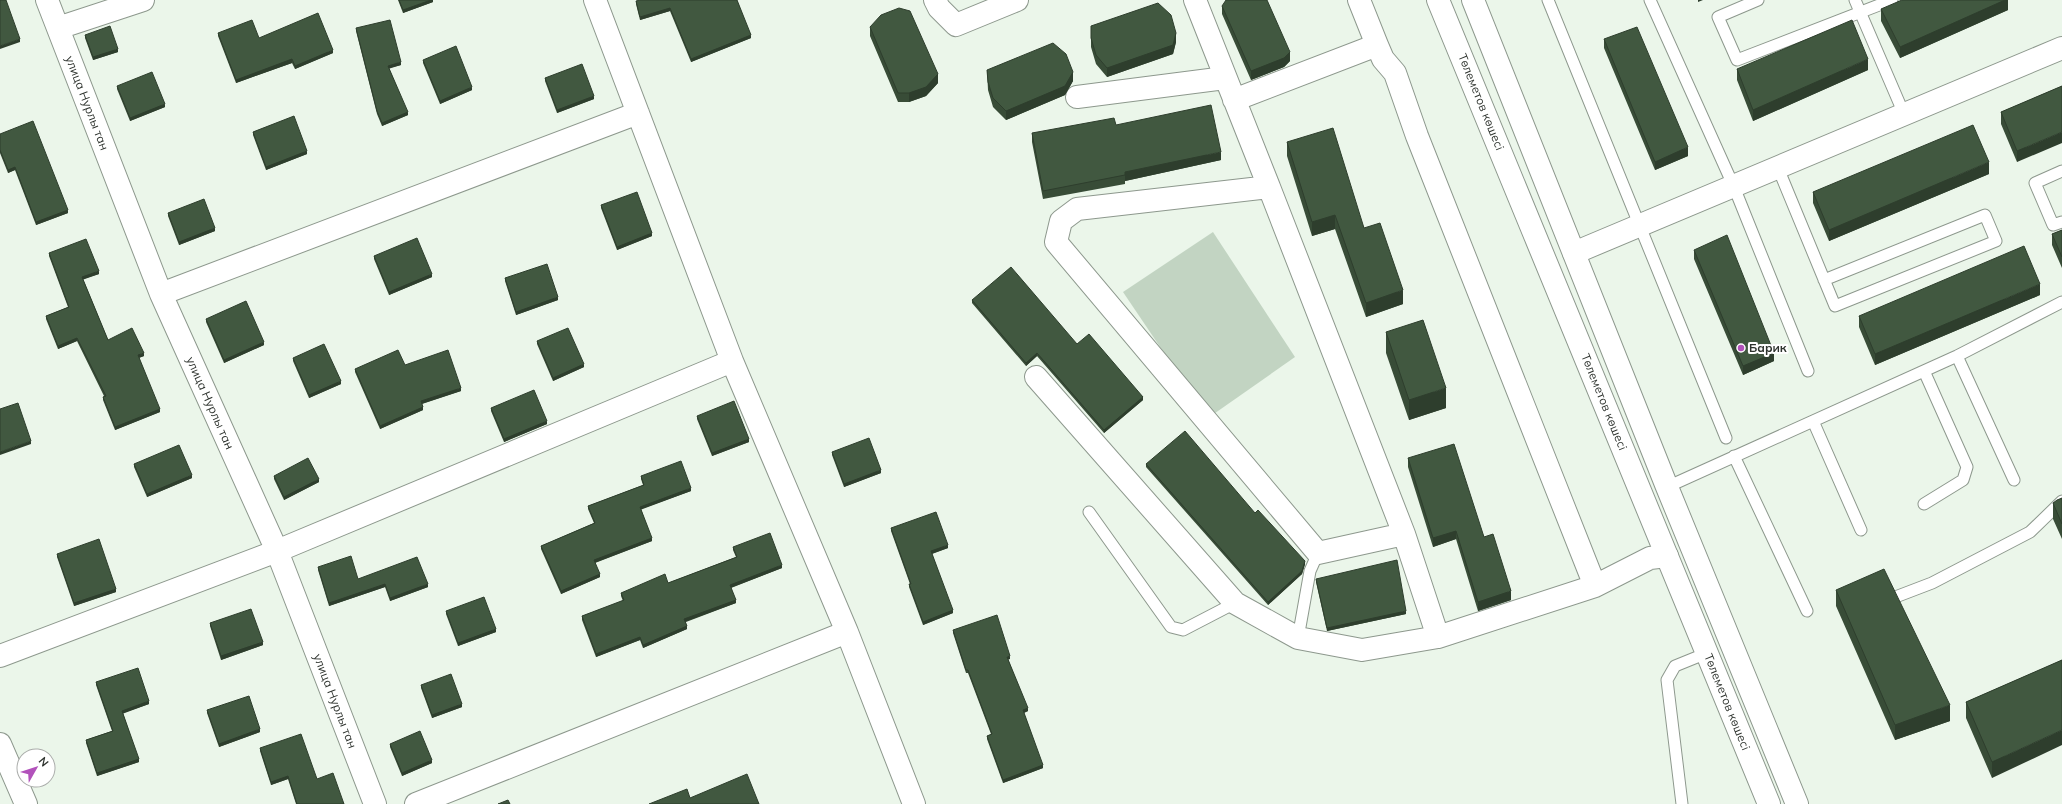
<svg xmlns="http://www.w3.org/2000/svg" width="2062" height="804" font-family="Mulish,sans-serif">
<style>
.green{fill:#c2d4c2}
.lines{fill:none;stroke-linecap:round;stroke-linejoin:round}
.lane-casing{stroke:#8d988d;stroke-width:13}
.street-casing{stroke:#8d988d;stroke-width:24}
.primary-casing{stroke:#8d988d;stroke-width:24}
.lane{stroke:#fff;stroke-width:11}
.street{stroke:#fff;stroke-width:22}
.primary{stroke:#fff;stroke-width:22}
.wall{fill:#384c37}
.shaded-wall{fill:#2e3e2d}
.building{fill:#415840;stroke:#2e3e2d}
.poi-dot{fill:#b252bb;stroke:#fff;stroke-width:1.5}
.labels{text-anchor:middle;stroke-width:4;stroke-linejoin:round;paint-order:stroke}
.street-label{font-size:12px;fill:#2e332e;stroke:#fff}
.poi-label{font-size:12px;font-weight:bold;fill:#2e332e;stroke:#fff;text-anchor:start}
</style>
<rect width="100%" height="100%" fill="#ebf6ea"/>
<path class="green" d="M1213,232L1295,357L1208,418L1123,292Z"/>
<g class="lines">
<defs>
<path id="lane" d="M1548,0L1726,438
M1650,0L1734,187L1808,371
M1758,0L1718,17L1737,60L1892,0
M1855,0L1904,114
M1778,168L1835,306L1996,241L1985,215L1824,280
M2062,171L2035,183L2053,225L2062,222
M1957,356L2014,480
M1924,371L1967,467L1963,480L1924,504
M1813,421L1861,530
M1734,456L1807,611
M1667,487L1957,356L2062,302
M1089,512L1171,627L1183,630L1235,603
M1898,596L1932,583L2030,532L2062,501
M1298,638L1310,571L1318,553
M1682,804L1667,680L1675,666L1707,653"/>
<path id="street" d="M47,0L161,294L277,551L375,804
M595,0L732,361
M935,0L939,8L956,25L1017,0
M1195,0L1269,187
M1359,0L1377,45
M58,28L143,0
M1077,97L1225,78
M1234,100L1377,45L1383,59L1395,73L1417,136L1595,586
M1574,253L2062,48
M161,294L638,113
M1036,377L1235,603L1298,638L1362,650L1438,637
M1404,534L1269,187L1077,209L1061,221L1056,242L1318,553L1404,534L1438,637L1595,586L1650,558L1667,556
M0,656L277,551L732,361L847,632
M0,744L26,804
M416,804L847,632L914,804"/>
<path id="primary" d="M1438,0L1769,804
M1473,0L1667,487L1797,804"/>
</defs>
<use href="#lane" class="lane-casing"/>
<use href="#street" class="street-casing"/>
<use href="#primary" class="primary-casing"/>
<use href="#lane" class="lane"/>
<use href="#street" class="street"/>
<use href="#primary" class="primary"/>
</g>
<path class="wall" d="M398,0H433V2L403,13Z
M737,0L751,38L691,62L670,11L640,20L636,4V1Z
M2008,0V10L1900,58L1881,21V9Z
M1222,6L1290,61L1284,67L1251,80L1222,14Z
M1091,26L1176,42L1173,54L1107,77L1096,64L1091,47Z
M870,27L938,83L926,96L909,102H898L870,36Z
M356,28L401,65L389,68L408,115L382,126L377,114L356,31Z
M218,33L259,38L333,53L295,69L292,63L236,83L218,36Z
M85,35L118,52L93,60L85,38Z
M1604,39L1688,156L1655,170L1604,48Z
M423,60L472,90L440,104L423,63Z
M1737,69L1868,70L1753,121L1737,80Z
M987,70L1073,81L1065,95L1006,120L993,107L988,90Z
M545,78L594,99L557,113L545,81Z
M117,86L165,107L130,121L117,89Z
M2062,86L2017,162L2001,124V112Z
M1116,125L1221,160L1125,181V184L1043,199L1032,142V133Z
M253,132L307,154L266,170L253,135Z
M0,134L68,213L36,225L15,170L8,173L0,153Z
M1287,142L1364,228L1403,304L1366,317L1335,229L1312,236L1287,156Z
M1989,174L1829,241L1813,203V192Z
M601,205L652,236L617,250L601,208Z
M168,213L215,231L179,245L168,216Z
M2062,230V268L2052,245V234Z
M1694,250L1774,361L1743,375L1694,259Z
M49,253L99,274L83,279L108,340L144,356L139,358L160,412L115,430L103,400V397L104,396L77,341L58,349L46,319V316L68,307L49,256Z
M374,256L432,277L389,295L374,259Z
M505,278L558,300L516,315L505,281Z
M2040,295L1875,365L1859,327V316Z
M972,300L1077,344L1143,400L1104,433L1037,356L1026,366L972,303Z
M206,319L264,345L224,363L206,322Z
M1386,332L1446,408L1409,420L1386,353Z
M537,341L584,367L553,381L537,344Z
M293,358L341,384L309,398L293,361Z
M405,365L461,391L422,404L423,410L380,429L355,372V369Z
M491,408L547,424L504,442L491,411Z
M697,416L749,442L712,456L697,419Z
M832,452L881,473L844,487L832,455Z
M1408,458L1484,537L1511,600L1478,611L1456,539L1433,547L1408,467Z
M134,464L192,478L147,497L134,467Z
M1146,464L1255,513L1305,564L1302,574L1268,605L1146,467Z
M274,476L319,482L284,500L274,479Z
M641,476L691,491L641,509L652,541L595,563L600,577L561,594L541,549V546L594,523L588,509V506L643,485L641,479Z
M2062,498V539L2053,519V503Z
M891,528L948,548L932,554L953,613L923,625L909,587V584H910L891,531Z
M733,547L782,568L731,588L736,603L686,622L687,629L643,648L640,640L596,657L582,620V616L623,601L621,596V593L668,583L736,557L733,550Z
M57,554L116,592L74,606L57,557Z
M318,567L358,579L428,587L390,601L385,587L329,606L318,570Z
M1316,579L1406,614L1327,631L1316,582Z
M1836,590L1950,721L1895,740L1836,606Z
M446,611L496,632L458,646L446,614Z
M210,623L263,645L221,660L210,626Z
M953,630L1010,659H1008L1028,711L1024,713L1043,768L1003,783L987,739V736L991,734L968,673H966L953,633Z
M2062,660L1992,778L1966,718V702Z
M96,682L149,704L123,713L139,762L97,776L86,743V740L112,731L96,685Z
M421,685L462,707L432,718L421,688Z
M207,710L260,732L219,747L207,713Z
M390,744L432,763L402,776L390,747Z
M260,748L317,779L344,804H296L288,779L271,785L260,751Z"/>
<path class="shaded-wall" d="M431,0H433V2L403,13V10Z
M1698,0H1703L1698,2Z
M2005,0H2008V10L1900,58V47Z
M670,8V11L640,20V17Z
M1176,33V42L1173,54L1107,77V68Z
M751,35V38L691,62V59Z
M20,39V42L0,49V46Z
M118,49V52L93,60V57Z
M333,50V53L295,69V66Z
M1290,52V61L1284,67L1251,80V71Z
M292,59V63L236,83V80Z
M1868,59V70L1753,121V110Z
M401,62V65L388,69V66Z
M1073,72V81L1065,95L1006,120V111Z
M938,74V83L926,96L909,102V93Z
M472,87V90L440,104V101Z
M594,96V99L557,113V110Z
M165,104V107L130,121V118Z
M408,112V115L382,126V123Z
M2062,132V143L2017,162V151Z
M1688,147V156L1655,170V162Z
M307,151V154L266,170V167Z
M1221,152V160L1125,181V172Z
M1989,162V174L1829,241V230Z
M15,167V170L8,173V170Z
M68,210V213L36,225V222Z
M1335,215V229L1312,236V222Z
M215,228V231L179,245V242Z
M652,233V236L617,250V247Z
M99,271V274L82,280V277Z
M432,274V277L389,295V292Z
M2040,284V295L1875,365V354Z
M1403,290V304L1366,317V303Z
M558,297V300L516,315V312Z
M77,338V341L58,349V346Z
M264,342V345L224,363V360Z
M144,353V356L138,358V355Z
M1037,353V356L1026,366V363Z
M1774,353V361L1743,375V366Z
M584,364V367L553,381V378Z
M341,381V384L309,398V395Z
M461,388V391L421,404V401Z
M1446,388V408L1409,420V400Z
M1143,397V400L1104,433V430Z
M423,407V410L380,429V426Z
M160,409V412L115,430V427Z
M547,421V424L504,442V439Z
M749,439V442L712,456V453Z
M31,441V444L0,455V452Z
M881,470V473L844,487V484Z
M192,475V478L147,497V494Z
M319,479V482L284,500V497Z
M691,488V491L640,510V507Z
M1456,531V539L1433,547V538Z
M652,538V541L594,563V560Z
M948,545V548L931,554V551Z
M1305,561V564L1302,574L1268,605V602Z
M782,565V568L730,588V585Z
M600,574V577L561,594V591Z
M385,584V587L329,606V603Z
M428,584V587L390,601V598Z
M116,589V592L74,606V603Z
M1511,591V600L1478,611V602Z
M736,600V603L684,622V619Z
M953,610V613L923,625V622Z
M1406,611V614L1327,631V628Z
M687,626V629L643,648V645Z
M496,629V632L458,646V643Z
M640,637V640L596,657V654Z
M263,642V645L221,660V656Z
M1010,656V659L1007,660V657Z
M149,701V704L122,714V711Z
M462,704V707L432,718V715Z
M1950,705V721L1895,740V725Z
M1028,708V711L1023,713V710Z
M260,729V732L219,747V744Z
M2062,730V745L1992,778V762Z
M139,759V762L97,776V773Z
M432,760V763L402,776V773Z
M1043,765V768L1003,783V780Z
M288,776V779L271,785V782Z"/>
<path class="building" d="M0,0H6L20,39L0,46Z
M399,0H431L403,10Z
M640,0H737L751,35L691,59L670,8L640,17L636,1Z
M1226,0H1267L1290,52L1284,58L1251,71L1222,6Z
M1902,0H2005L1900,47L1881,9Z
M1158,3L1171,15L1176,33L1173,45L1107,68L1096,55L1091,38V26Z
M899,8L910,11L938,74L926,87L909,93H898L870,27L881,15Z
M318,13L333,50L295,66L292,59L236,80L218,33L252,20L259,38Z
M390,20L401,62L388,66L408,112L382,123L377,111L356,28Z
M1852,20L1868,59L1753,110L1737,69Z
M110,26L118,49L93,57L85,35Z
M1637,27L1688,147L1655,162L1604,39Z
M1053,43L1066,54L1073,72L1065,86L1006,111L993,98L988,82L987,70Z
M456,46L472,87L440,101L423,60Z
M582,64L594,96L557,110L545,78Z
M152,72L165,104L130,118L117,86Z
M2062,86V132L2017,151L2001,112Z
M1211,105L1221,152L1125,172V175L1043,191L1032,133L1114,118L1116,125Z
M294,116L307,151L266,167L253,132Z
M33,121L68,210L36,222L15,167L8,170L0,150V134Z
M1973,125L1989,162L1829,230L1813,192Z
M1333,128L1364,228L1380,223L1403,290L1366,303L1335,215L1312,222L1287,142Z
M637,192L652,233L617,247L601,205Z
M204,199L215,228L179,242L168,213Z
M2062,230V257L2052,234Z
M1727,235L1774,353L1743,366L1694,250Z
M417,238L432,274L389,292L374,256Z
M86,239L99,271L82,277L108,340L132,328L144,353L138,355L160,409L115,427L103,397L106,396L77,338L58,346L46,316L69,307L49,253Z
M2024,246L2040,284L1875,354L1859,316Z
M547,264L558,297L516,312L505,278Z
M1011,267L1077,344L1089,334L1143,397L1104,430L1037,353L1026,363L972,300Z
M246,301L264,342L224,360L206,319Z
M1423,320L1446,388L1409,400L1386,332Z
M568,328L584,364L553,378L537,341Z
M324,344L341,381L309,395L293,358Z
M398,350L405,365L448,350L461,388L421,401L423,407L380,426L355,369Z
M534,390L547,421L504,439L491,408Z
M734,401L749,439L712,453L697,416Z
M18,403L31,441L0,452V409Z
M1185,431L1255,513L1258,510L1305,561L1302,571L1268,602L1146,464Z
M869,438L881,470L844,484L832,452Z
M1454,444L1484,537L1493,534L1511,591L1478,602L1456,531L1433,538L1408,458Z
M179,445L192,475L147,494L134,464Z
M308,458L319,479L284,497L274,476Z
M681,461L691,488L640,507L652,538L594,560L600,574L561,591L541,546L595,523L588,506L644,485L641,476Z
M2062,498V524L2053,503L2057,500Z
M936,512L948,545L931,551L953,610L923,622L909,584H911L891,528Z
M770,533L782,565L730,585L736,600L684,619L687,626L643,645L640,637L596,654L582,616L624,600L621,593L665,574L668,583L737,557L733,547Z
M99,539L116,589L74,603L57,554Z
M351,556L358,579L417,557L428,584L390,598L385,584L329,603L318,567Z
M1397,560L1406,611L1327,628L1316,579Z
M1884,569L1950,705L1895,725L1836,590Z
M484,597L496,629L458,643L446,611Z
M251,609L263,642L221,656L210,623Z
M997,615L1010,656L1007,657L1028,708L1023,710L1043,765L1003,780L987,736L992,734L968,670H966L953,630Z
M2062,660V730L1992,762L1966,702Z
M138,668L149,701L122,711L139,759L97,773L86,740L113,731L96,682Z
M451,674L462,704L432,715L421,685Z
M249,696L260,729L219,744L207,710Z
M420,731L432,760L402,773L390,744Z
M301,734L317,779L333,773L344,804H297L288,776L271,782L260,748Z
M747,774L759,804H649L687,789L690,798Z
M508,800L510,804H498Z"/>
<circle class="poi-dot" cx="1741" cy="348" r="4"/>
<g class="labels">
<g class="street-label">
<text transform="translate(1481 102) rotate(68)" y="4">Төлеметов көшесі</text>
<text transform="translate(87 103) rotate(69)" y="4">улица Нурлы тан</text>
<text transform="translate(1604 402) rotate(68)" y="4">Төлеметов көшесі</text>
<text transform="translate(210 403) rotate(66)" y="4">улица Нурлы тан</text>
<text transform="translate(335 701) rotate(69)" y="4">улица Нурлы тан</text>
<text transform="translate(1727 702) rotate(68)" y="4">Төлеметов көшесі</text>
</g>
<g class="poi-label">
<text x="1749" y="352">Барик</text>
</g>
</g>
<g transform="translate(36 768) rotate(51)"><circle r="19" fill="#ffffff" stroke="#abadab"/>
<path d="M0-3L7 15L0 10L-7 15Z" fill="#b252bb"/>
<text y="-6" font-size="11" font-weight="bold" text-anchor="middle" fill="#2e332e">N</text>
</g>
</svg>
